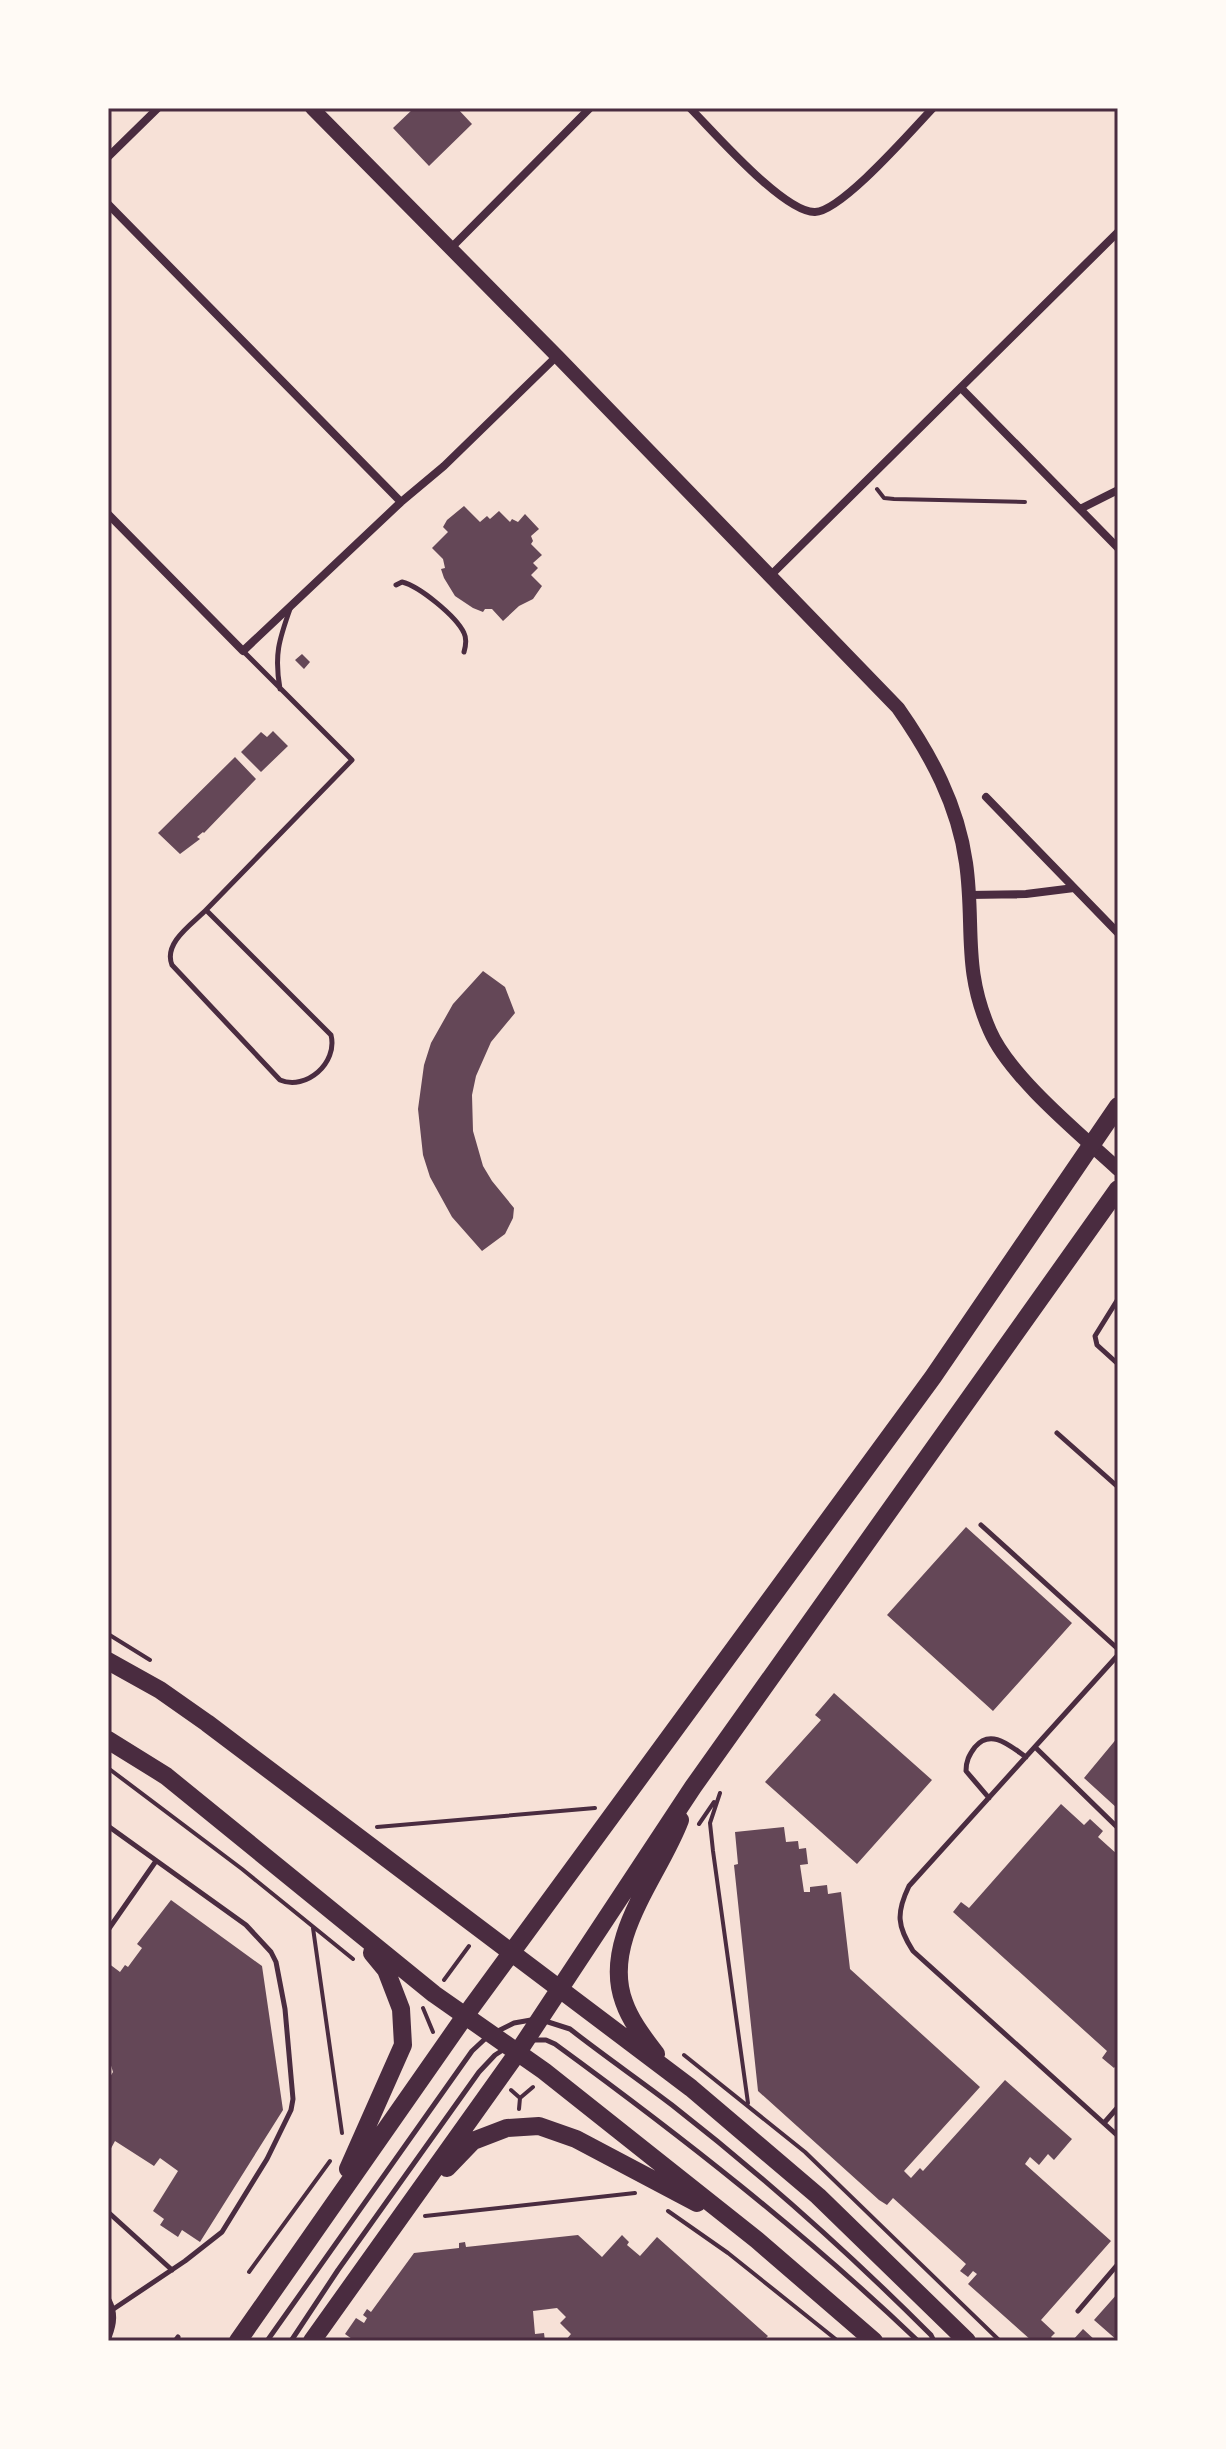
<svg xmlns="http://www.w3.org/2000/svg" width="1226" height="2449" font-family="'Titillium Web',sans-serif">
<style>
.building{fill:#644757}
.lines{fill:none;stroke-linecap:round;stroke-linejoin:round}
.path{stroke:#4a2c40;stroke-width:4}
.service{stroke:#4a2c40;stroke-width:5}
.minor{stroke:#4a2c40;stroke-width:8}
.tertiary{stroke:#4a2c40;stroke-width:14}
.primary{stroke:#4a2c40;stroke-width:18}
.neatline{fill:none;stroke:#4a2c40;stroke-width:3}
</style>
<rect width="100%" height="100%" fill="#f7e1d7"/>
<path class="building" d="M414,108H457L472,124L429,166L393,128Z
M464,506L480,522L487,516L490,519L499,511L510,522L512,519L518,522L525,514L539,529L531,536L533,541L531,544L542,555L533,563L538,568L531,575L542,586L533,599L519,606L503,621L492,609H485L483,612L473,608L455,596L444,578L441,569L445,568L443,559L432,548L448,532L443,527L447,520Z
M302,654L310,662L304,669L295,660Z
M273,731L288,746L261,772L241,752L261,732L267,737Z
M235,757L256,779L204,833L203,832L197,837L200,839L180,854L158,833Z
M483,971L505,987L515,1013L491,1042L476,1076L472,1095L473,1131L483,1166L492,1181L514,1208L513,1218L505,1234L482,1251L452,1217L430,1177L423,1155L418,1109L424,1065L431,1043L453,1004Z
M966,1527L1072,1623L993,1711L887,1615Z
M834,1693L932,1780L857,1864L765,1782L821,1720L815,1715Z
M1118,1737V1809L1084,1778Z
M1061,1804L1084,1825L1090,1819L1103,1831L1098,1837L1118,1855V2063L1114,2068L1102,2058L1107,2051L953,1912L961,1902L969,1908Z
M784,1827L786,1842L798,1841L799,1849L806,1848L808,1864L800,1865L804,1892H810V1887L827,1885L828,1894L841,1892L850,1969L980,2087L904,2171L911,2178L920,2168L923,2171L1005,2080L1072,2139L1054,2160L1048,2154L1039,2165L1030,2157L1025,2164L1111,2241L1041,2320L1055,2333L1051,2337L1055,2341H1032L968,2284L977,2274L973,2271L968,2277L960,2271L966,2264L893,2198L887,2205L879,2200L758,2091L734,1865L738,1864L735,1832Z
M171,1900L262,1966L283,2110L200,2242L182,2230L178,2237L160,2225L164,2219L153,2211L178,2171L160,2158L154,2166L115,2141L108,2154V2080L113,2072L108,2056V1963L120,1972L125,1965L128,1967L142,1948L137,1944Z
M578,2235L602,2257L622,2235L629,2242L627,2245L640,2256L657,2237L768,2336L763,2341H565L571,2334L560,2323L566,2317L557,2308L533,2311L535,2334L544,2333L545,2341H351L352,2339L345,2334L356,2318L364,2323L367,2318L363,2315L367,2309L371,2312L414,2253L459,2248V2243L465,2242L466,2247Z
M1118,2293V2341L1094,2320Z
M1083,2329L1096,2341H1072Z"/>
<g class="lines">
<path class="path" d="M877,489L884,498L894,499L1025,502
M108,1634L150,1660
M108,1768L242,1869L353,1959
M720,1793L710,1823L713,1851L748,2103
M699,1824L714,1802
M377,1827L595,1808
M313,1928L342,2133
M444,1980L469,1946
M423,2008L433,2032
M684,2055L805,2152L1000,2341
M511,2090L520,2098L519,2109
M520,2098L533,2087
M668,2211L728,2253L838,2341
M425,2216L635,2193
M249,2272L330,2161"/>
<path class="service" d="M396,585L402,582C419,586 456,616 464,633C467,639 466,645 464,652
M280,689C274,655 279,640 290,609
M206,910C192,924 163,943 172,965L280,1080C306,1091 338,1063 331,1035L206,910L352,760L243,651
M1118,1299L1095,1336L1097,1345L1118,1364
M1057,1433L1118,1487
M981,1525L1118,1649
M1118,1655L909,1886C896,1913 897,1926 913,1951L1118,2136
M1035,1747L1118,1828
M989,1798L966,1771C966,1761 969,1755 975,1747C991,1728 1010,1746 1026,1757
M108,1826L246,1925L271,1952L276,1962L285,2009L293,2099L291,2110L267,2159L222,2232L185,2261L112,2310
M108,1930L156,1861
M545,2021L570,2029C603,2055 638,2079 672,2105C763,2176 849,2253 931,2335L934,2341
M496,2032L514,2023L531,2020
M530,2040H546L555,2044C681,2136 805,2233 918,2341
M1104,2123L1118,2107
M108,2212L172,2270
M1078,2311L1118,2264
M175,2341L178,2337
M267,2341L472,2051L487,2037
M291,2341L338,2270L479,2072L495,2055L506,2048"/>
<path class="minor" d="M690,108C714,132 784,213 815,212C842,211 912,130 933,108
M108,157L158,108
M108,204L401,502
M450,249L590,108
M961,388L1118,548
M1080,509L1118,490
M108,514L243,651L401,502L444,466L557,356
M770,576L1118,232
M986,797L1118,933
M969,895L1026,894L1074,888
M108,2301C114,2313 113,2323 108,2336"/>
<path class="tertiary" d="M312,108L557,356L898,708C931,755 958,805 966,863C975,926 962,968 990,1031C1010,1077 1080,1134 1118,1169"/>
<path class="primary" d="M108,1661L160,1690L207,1723L691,2088L818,2196L967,2341
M108,1740L166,1776L434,1994L544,2071L757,2240L874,2341
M656,2054C644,2038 631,2022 624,2002C601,1940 659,1876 680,1820
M447,2168L473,2141L507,2128L539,2126L576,2139L697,2203
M348,2169L403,2045L401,2009L386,1970L372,1953
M238,2341L465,2016L933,1377L1118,1106
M312,2341L518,2052L693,1787L1118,1189"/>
</g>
<rect width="1226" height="2449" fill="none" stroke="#fffaf5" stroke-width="220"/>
<rect x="110" y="110" width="1006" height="2229" class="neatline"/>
</svg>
